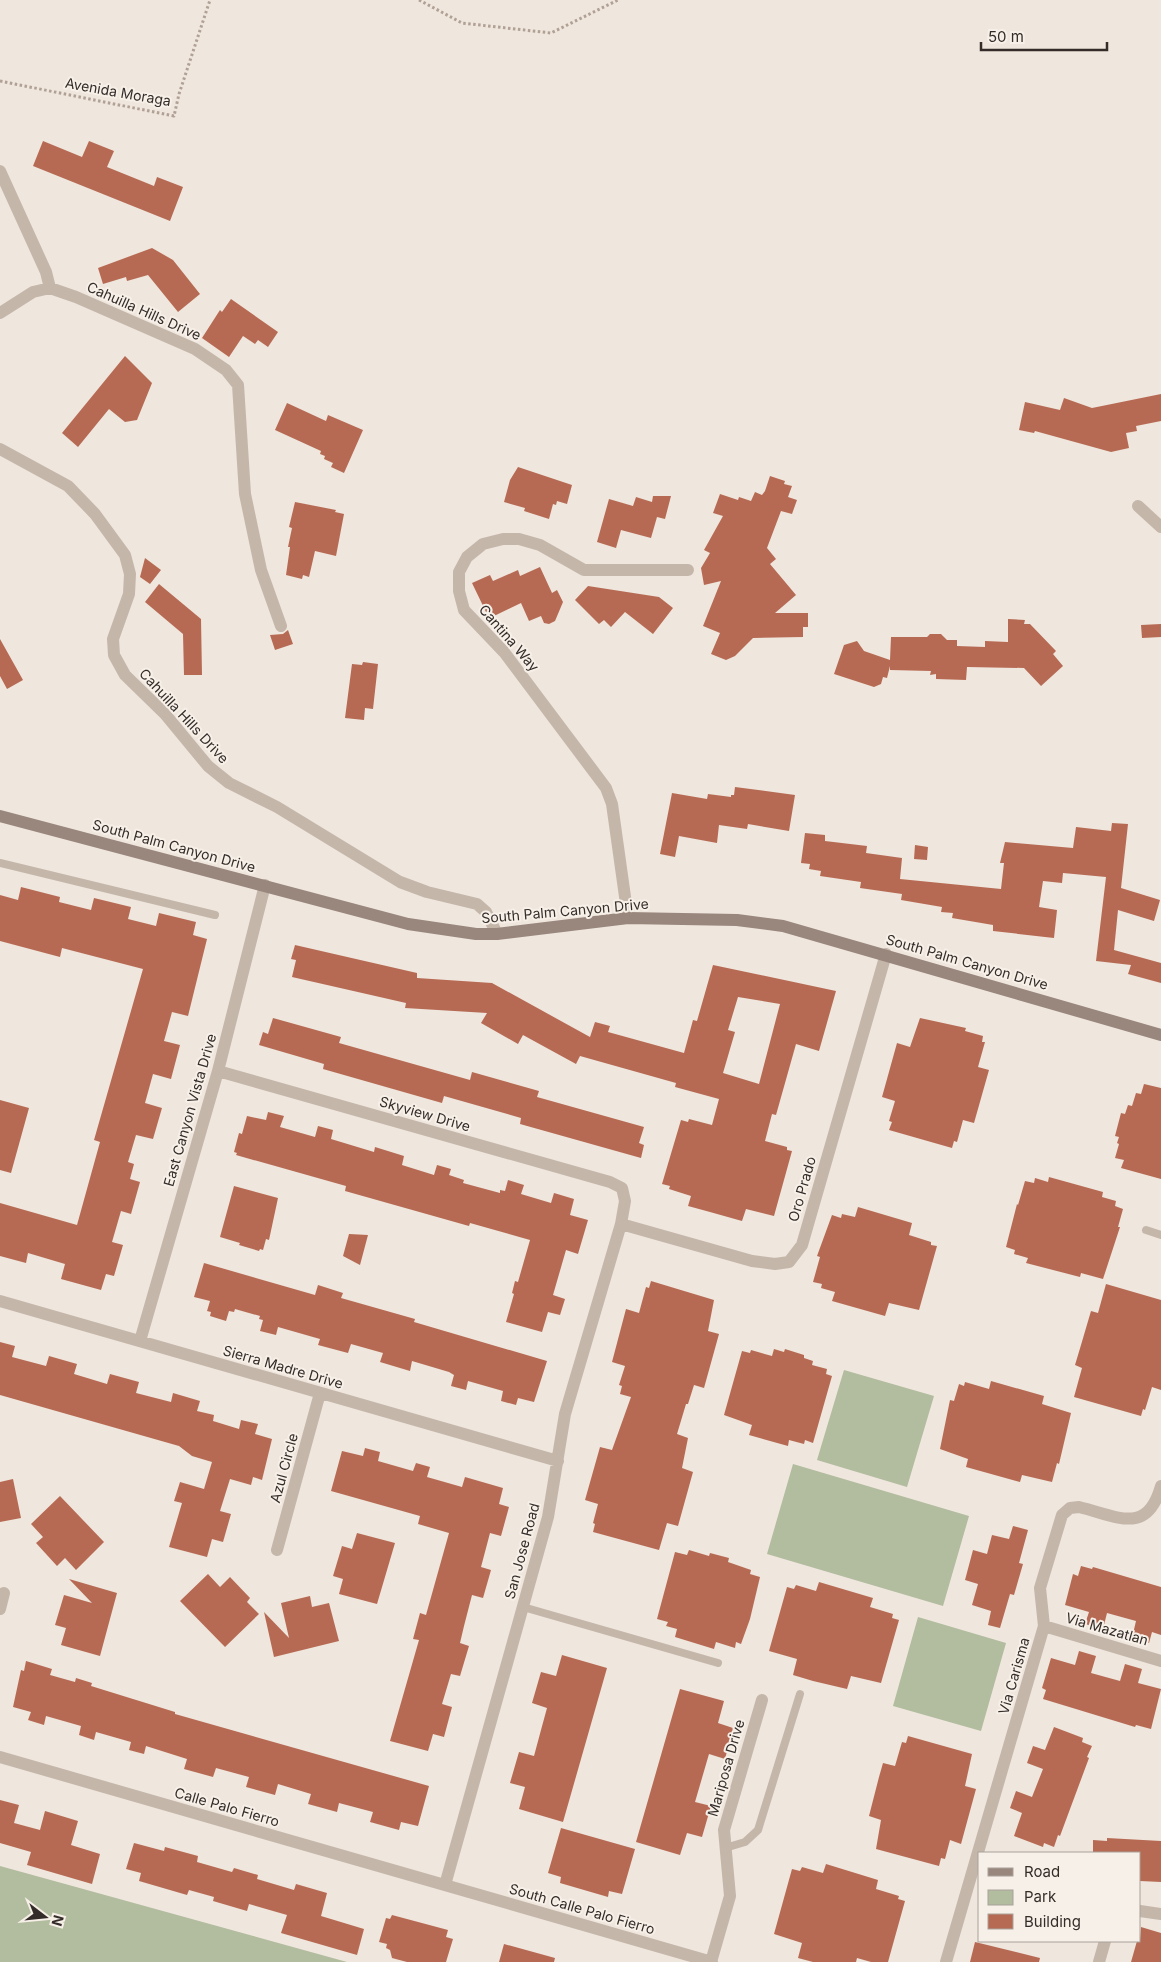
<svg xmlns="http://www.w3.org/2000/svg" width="1161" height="1962" font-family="Inter,sans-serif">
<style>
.green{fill:#b2bc9e}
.building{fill:#b76a53;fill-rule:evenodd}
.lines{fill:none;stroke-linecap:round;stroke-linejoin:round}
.path{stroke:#b1a094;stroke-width:3;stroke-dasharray:2.5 2.5;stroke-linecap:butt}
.lane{stroke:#c5b6aa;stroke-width:8}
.street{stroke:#c5b6aa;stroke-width:12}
.secondary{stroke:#99867c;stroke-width:12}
.labels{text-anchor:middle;stroke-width:4;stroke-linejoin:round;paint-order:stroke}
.street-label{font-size:14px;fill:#342c29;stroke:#f7f0e8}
</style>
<rect width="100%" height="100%" fill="#efe6dd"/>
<path class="green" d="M844,1370L934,1396L907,1487L817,1460Z
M793,1464L969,1516L943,1606L767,1554Z
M918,1617L1006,1643L981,1731L893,1706Z
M0,1866L347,1962H0Z"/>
<path class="building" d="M43,141L82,157L89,141L114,151L107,167L154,186L157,177L183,187L170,221L33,166Z
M152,248L173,260L200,294L178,312L148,275L127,281L126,277L103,284L98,268Z
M231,299L278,332L268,347L258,340L255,344L243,336L229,357L202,338L220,310L222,312Z
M125,356L152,383L137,420L125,422L109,409L78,447L62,433Z
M1161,394V421L1136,426L1137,431L1126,433L1129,448L1111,452L1035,431L1034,433L1019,430L1025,402L1060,410L1064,398L1092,408Z
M287,403L326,421L328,415L363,430L344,473L331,467L333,463L324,459L325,456L320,454L321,451L275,430Z
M518,467L572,485L567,504L557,501L556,505L553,504L549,519L524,511L525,508L504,502L510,480Z
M770,476L785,481L784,484L792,486L788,497L797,500L792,514L781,511L767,548L776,559L770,564L796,595L775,613H808V627H803V637L753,638L735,656L726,660L711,654L720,633L703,626L721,581L704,585L701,568L710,553L704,550L723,516L713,513L720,494L738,500L739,497L751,501L755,492L762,495L765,491Z
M653,496H671L665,519L657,517L651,538L621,530L616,548L597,542L609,499L633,506L636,497L652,502Z
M295,502L336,510L335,512L344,514L336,556L315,551L309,577L303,575L302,579L286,575L290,547H288L292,528L289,527Z
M145,558L161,570L150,584L140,577Z
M540,567L552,593L557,590L563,602L555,621L549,624L544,623L541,616L529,621L521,603L494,616L486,612L472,583L490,575L493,581L518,570L520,576Z
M159,584L201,619L202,675H184L183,634L145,602Z
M588,586L659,597L673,608L653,634L625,612L611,627L604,620L599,624L575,600Z
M1008,619L1025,620L1024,624H1030L1056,651L1053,654L1063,666L1041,686L1024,668L967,667L966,680L936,679V674L930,675L931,671L890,670V666L887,678L883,677L881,684L874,687L834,674L844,645L857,641L864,651L890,660L891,637H927L930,634H941L947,640H957V646L985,647V641L1008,642Z
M1161,624V637L1142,638L1141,625Z
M288,630L293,644L275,650L270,635L283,634Z
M0,639L23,680L7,689L0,676Z
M363,662L378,664L373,709L365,708L364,720L345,718L352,664L362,665Z
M735,787L795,795L789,831L748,824L747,829L719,825L717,843L679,836L675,857L660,854L672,793L707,799L708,794L731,797V795H734Z
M1112,823L1128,824L1121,888L1160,900L1154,921L1118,910L1114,950L1161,963V983L1128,974L1131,965L1096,961L1106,877L1063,873L1062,883L1043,881L1039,907L1057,910L1054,938L993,931V925L952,918L953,913L941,912L942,907L901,900L902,894L860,888L861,882L820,876L821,871L809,869L810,864L801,863L805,833L825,835V841L867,846L866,853L902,858L900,879L1001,889L1004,863H1000L1005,842L1073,848L1076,827L1111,831Z
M915,845L928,847L927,860L914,859Z
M21,887L60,897L59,902L91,910L94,898L131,907L128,919L156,926L159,913L196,922L193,935L207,939L188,1016L172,1012L164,1041L180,1045L171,1079L153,1074L145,1103L162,1108L153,1139L136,1135L128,1162L134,1164L130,1179L140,1182L131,1214L121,1211L112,1242L123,1245L114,1276L106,1274L101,1290L61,1279L65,1264L28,1253L26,1263L0,1256V1203L77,1225L100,1142L94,1140L143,969L62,948L60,957L0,941V895L18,900Z
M295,945L417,973V978L492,983L590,1037L595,1022L610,1026L608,1032L684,1053L693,1020L697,1021L713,965L836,991L819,1051L796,1044L776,1115L772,1114L765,1141L787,1147V1150L792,1151L774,1216L746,1209L742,1221L710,1212L688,1206L691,1196L669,1189L670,1186L662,1184L681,1120L688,1122L689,1119L712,1125L719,1099L675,1087L676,1083L580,1056L576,1064L523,1035L518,1044L481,1023L487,1013L405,1008L406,1003L292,977L296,960L291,959ZM738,997L780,1004L759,1084L723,1073L735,1032L728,1030Z
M273,1018L341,1037L339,1043L470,1080L472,1072L539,1091L537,1097L644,1127L639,1143L644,1145L641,1158L520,1124L521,1118L444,1096L442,1103L323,1069L324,1064L259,1045L263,1032L268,1034Z
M920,1018L966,1028L965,1031L983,1036L982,1042H985L978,1067L989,1070L974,1123L963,1120L957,1142L954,1141L952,1148L889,1130L892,1122L889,1121L895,1101L882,1097L897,1043L910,1047Z
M1144,1084L1161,1088V1179L1121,1168L1124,1160L1115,1158L1119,1144L1117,1143L1119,1137L1115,1136L1121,1113L1125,1114L1128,1105L1132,1106L1136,1093L1141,1094Z
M0,1100L29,1108L11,1173L0,1170Z
M268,1112L284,1116L280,1127L315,1137L318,1126L333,1130L331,1139L374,1152L375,1147L404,1156L402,1165L434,1175L437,1165L451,1169L449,1175L464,1180L463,1183L500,1193V1190L505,1191L508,1180L524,1185L521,1194L551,1203L554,1193L574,1199L570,1215L588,1220L578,1254L566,1250L553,1295L565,1299L560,1315L548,1312L542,1332L506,1322L514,1294L512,1293L515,1281L518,1282L530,1240L470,1223L469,1226L345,1191L346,1186L236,1155L237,1153L234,1152L239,1133L242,1134L247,1116L266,1120Z
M1049,1177L1103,1192L1102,1197L1116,1201L1115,1206L1123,1209L1118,1227H1120L1103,1279L1081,1273L1080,1277L1026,1263L1028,1258L1014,1254L1015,1250L1006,1247L1017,1204L1018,1205L1025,1181L1034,1183L1035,1178L1048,1182Z
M234,1186L278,1198L269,1240L266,1239L263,1250L260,1249L259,1251L239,1245L240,1243L220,1237Z
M858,1207L912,1223L909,1235L931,1242V1245L937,1246L919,1310L889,1303L885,1316L832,1301L835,1292L821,1288L822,1284L813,1282L820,1257L817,1256L832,1215L841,1218L842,1214L855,1217Z
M349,1234L368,1235L360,1265L343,1256Z
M204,1263L315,1295L318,1285L343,1293L341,1298L415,1319L414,1322L547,1361L534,1402L518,1398L516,1405L501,1401L503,1391L468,1381L466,1390L451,1386L454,1375L449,1372L412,1361L410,1371L380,1362L383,1353L351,1344L348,1353L318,1345L320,1339L278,1327L276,1335L260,1331L263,1320L259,1319L260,1316L235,1309L234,1312L229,1311L226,1321L210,1316L211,1312L207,1311L210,1301L194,1297Z
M651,1281L714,1300L708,1331L719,1334L704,1388L694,1385L688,1404H686L677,1434L688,1438L682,1468L693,1472L678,1526L667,1523L659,1550L593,1532L595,1524L593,1523L598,1504L585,1500L600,1447L612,1450L631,1397L620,1394L622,1386L619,1385L625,1366L612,1362L626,1309L639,1313L646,1287L649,1288Z
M1106,1284L1161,1300V1390L1152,1387L1145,1410L1143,1409L1141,1416L1074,1397L1082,1368L1075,1365L1081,1345L1091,1311L1098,1313Z
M0,1342L15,1346L12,1357L46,1366L49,1356L77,1364L74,1374L107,1384L110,1374L139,1382L136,1393L171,1402L173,1393L200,1401L197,1411L214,1415L213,1421L239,1429L241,1420L258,1424L255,1434L272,1439L262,1480L253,1477L251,1485L230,1479L220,1511L231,1514L223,1542L212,1539L207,1557L169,1547L182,1503L174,1501L180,1482L204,1489L212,1462L192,1456L179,1446L0,1395Z
M774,1349L784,1352L785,1349L804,1355V1358L813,1361L812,1365L827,1369L826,1374L832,1376L813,1443L805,1440L804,1444L789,1440L788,1446L749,1435L752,1425L724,1415L742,1351L750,1353L751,1350L772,1356Z
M991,1381L1044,1396L1042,1404L1071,1413L1059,1464L1057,1463L1052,1482L1022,1475L1020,1482L966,1467L968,1459L940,1449L950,1400L954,1401L959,1384L964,1386L965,1382L989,1389Z
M365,1448L380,1452L378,1461L413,1471L416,1463L430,1467L427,1477L462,1487L465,1477L503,1488L499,1504L509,1507L501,1536L490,1533L481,1567L491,1570L483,1598L472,1595L464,1626L460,1643L469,1646L460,1676L451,1674L442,1704L452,1707L444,1737L433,1734L428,1751L390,1741L419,1640L413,1639L420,1613L426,1615L449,1533L418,1524L420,1516L331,1491L342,1451L363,1456Z
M13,1479L21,1518L0,1522V1482Z
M60,1496L104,1542L76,1570L65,1558L57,1566L36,1543L43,1537L31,1524Z
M1013,1526L1028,1530L1019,1563L1023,1564L1014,1595L1010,1594L1000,1628L988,1625L991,1611L972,1605L978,1584L965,1580L973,1550L987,1554L992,1535L1009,1539Z
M357,1533L395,1543L377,1604L339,1594L343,1579L333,1576L342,1546L352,1549Z
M689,1550L709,1556L710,1553L729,1558L728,1562L751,1570L750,1574L760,1577L750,1619L741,1644L736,1642L735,1648L716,1642L714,1649L675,1637L677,1629L666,1626L668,1622L657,1619L675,1552L687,1555Z
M1081,1566L1092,1569L1093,1567L1161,1587V1635L1152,1632L1149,1643L1132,1638L1136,1621L1107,1613L1103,1629L1085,1624L1089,1612L1065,1605L1073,1574L1078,1576Z
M208,1574L220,1587L230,1577L250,1598L247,1602L259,1614L225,1647L180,1601Z
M69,1579L117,1593L100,1656L61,1645L66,1628L55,1625L64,1595L92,1603Z
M819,1582L873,1598L870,1607L893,1614L892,1618L899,1620L881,1683L851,1676L847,1689L813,1681L793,1675L797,1659L769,1651L787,1587L794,1589L796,1585L816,1591Z
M310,1596L312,1607L329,1603L339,1641L274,1657L264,1612L289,1638L281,1603Z
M1079,1651L1096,1656L1091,1673L1120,1681L1125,1664L1142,1669L1138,1683L1161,1689L1151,1729L1136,1725L1135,1727L1043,1699L1046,1690L1042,1688L1051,1658L1075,1665Z
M562,1655L607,1668L563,1822L519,1809L525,1787L510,1783L519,1752L534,1756L541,1730L547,1708L532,1703L541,1672L556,1676Z
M26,1661L52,1669L50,1675L75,1682L76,1678L92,1683L91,1686L175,1712V1714L429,1786L418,1826L401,1822L399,1830L370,1822L373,1812L339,1803L337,1812L308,1804L311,1794L278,1784L275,1795L246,1787L249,1777L216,1768L213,1777L184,1769L187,1759L146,1746L144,1754L129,1750L131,1742L96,1732L94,1740L79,1735L81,1726L46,1716L44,1725L28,1720L31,1712L13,1707L21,1670L24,1671Z
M680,1689L724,1701L718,1723L733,1728L725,1759L709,1754L695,1802L711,1806L702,1837L687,1833L680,1855L636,1842Z
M1054,1727L1083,1738L1082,1742L1092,1746L1087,1757L1089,1758L1060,1836L1058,1835L1054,1847L1044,1843L1043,1847L1014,1836L1022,1813L1010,1808L1016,1791L1032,1797L1043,1769L1027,1763L1033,1746L1045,1750Z
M908,1736L972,1754L965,1786L976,1789L961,1844L950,1840L945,1859L941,1858L939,1866L876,1849L881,1820L869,1816L879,1777L883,1763L895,1766L902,1742L906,1743Z
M0,1800L19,1805L14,1823L40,1830L45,1811L78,1821L71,1845L100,1854L92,1884L27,1865L31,1852L0,1843Z
M561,1828L635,1849L622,1894L609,1891L608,1897L560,1883L561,1877L548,1873Z
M1107,1838L1161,1841V1882L1140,1881V1853H1093V1840L1107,1841Z
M134,1843L164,1851L165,1847L198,1856L197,1862L232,1872L234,1868L258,1875L257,1879L294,1890L296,1884L327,1893L321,1916L364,1929L357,1955L281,1933L287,1915L249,1904L247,1911L213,1901L214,1897L189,1890L187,1895L139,1881L141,1873L126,1869Z
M826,1864L878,1880L876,1889L899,1896L898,1899L905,1901L888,1962H871L857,1958L856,1962H813L798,1958L802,1943L774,1934L792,1869L800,1871L802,1867L823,1873Z
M392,1915L448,1930L446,1937L453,1939L446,1962H407L392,1958L390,1950L386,1948L387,1944L379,1942L386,1918L390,1919Z
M1141,1927L1161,1933V1962H1131L1137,1941H1140Z
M975,1942L1040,1958L1039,1962H970Z
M504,1944L555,1958L554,1962H499Z"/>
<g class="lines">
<path class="path" d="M419,0L462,23L551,33L618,0
M0,81L174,116L179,94L210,0"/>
<path class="lane" d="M0,863L215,915
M1146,1230L1161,1235
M523,1607L718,1663
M725,1848L745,1842L758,1830L800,1694"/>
<path class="street" d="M0,171L46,272L50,288
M0,313L33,292L50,288L76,297L195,349L226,370L238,385L245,494L261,570L281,626
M0,449L68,486L95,514L125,555L130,574L129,594L113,639L114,655L125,675L165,714L208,766L229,783L277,807L400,882L427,892L477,904L486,912L497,934
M1138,506L1161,527
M628,918L612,804L606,788L504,652L464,610L459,591V572L467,557L483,544L503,539H519L540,545L584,570H688
M218,1071L610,1182L622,1188L625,1201L621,1224L565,1414L548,1517L445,1885
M621,1224L752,1261L775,1264L789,1262L802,1245L886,954
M0,1301L558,1461
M140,1341L218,1071L265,885
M277,1550L320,1393
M0,1609L4,1593
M1044,1626L1161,1661
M0,1757L712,1962
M1140,1911L1161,1914
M711,1962L730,1896L724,1830L762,1700
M946,1962L1044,1626L1040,1588L1062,1515L1070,1508L1079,1507C1117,1516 1147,1536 1161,1486
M1099,1962L1105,1941"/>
<path class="secondary" d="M0,816L408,924L476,934H497L628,918L737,920L783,926L1161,1035"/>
</g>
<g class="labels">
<g class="street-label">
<text transform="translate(118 92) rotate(10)" y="5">Avenida Moraga</text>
<text transform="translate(144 311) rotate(24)" y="5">Cahuilla Hills Drive</text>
<text transform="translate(509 638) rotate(49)" y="5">Cantina Way</text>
<text transform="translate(184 716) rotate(47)" y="5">Cahuilla Hills Drive</text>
<text transform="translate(174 846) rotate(15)" y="5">South Palm Canyon Drive</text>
<text transform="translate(565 911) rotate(-5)" y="5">South Palm Canyon Drive</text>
<text transform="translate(967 962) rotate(16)" y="5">South Palm Canyon Drive</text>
<text transform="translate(190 1110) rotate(-74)" y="5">East Canyon Vista Drive</text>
<text transform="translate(425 1114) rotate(16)" y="5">Skyview Drive</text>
<text transform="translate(802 1189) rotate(-74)" y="5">Oro Prado</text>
<text transform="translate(283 1367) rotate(16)" y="5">Sierra Madre Drive</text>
<text transform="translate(284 1468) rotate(-75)" y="5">Azul Circle</text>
<text transform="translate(522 1551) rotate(-75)" y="5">San Jose Road</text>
<text transform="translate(1107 1629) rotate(16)" y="5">Via Mazatlan</text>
<text transform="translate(1014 1676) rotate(-74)" y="5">Via Carisma</text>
<text transform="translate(726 1768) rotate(-74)" y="5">Mariposa Drive</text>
<text transform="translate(227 1807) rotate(16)" y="5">Calle Palo Fierro</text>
<text transform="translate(582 1909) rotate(16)" y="5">South Calle Palo Fierro</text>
</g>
</g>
<rect x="978" y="1852" width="162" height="90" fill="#f7f0e8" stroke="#a9a29c"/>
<rect x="988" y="1868" width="25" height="8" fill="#99867c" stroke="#a9a29c"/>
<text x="1024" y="1877" font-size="15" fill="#342c29">Road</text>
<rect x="988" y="1890" width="25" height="15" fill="#b2bc9e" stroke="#a9a29c"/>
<text x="1024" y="1902" font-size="15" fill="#342c29">Park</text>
<rect x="988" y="1914" width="25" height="15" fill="#b76a53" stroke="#a9a29c"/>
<text x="1024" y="1927" font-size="15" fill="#342c29">Building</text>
<g transform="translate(45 1917) rotate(106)" stroke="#f7f0e8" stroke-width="4" paint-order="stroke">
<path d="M0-4L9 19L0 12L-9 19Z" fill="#342c29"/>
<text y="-8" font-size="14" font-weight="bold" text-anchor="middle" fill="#342c29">N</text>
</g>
<path d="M981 42v8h126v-8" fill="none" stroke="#342c29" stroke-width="2.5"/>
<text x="988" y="42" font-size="15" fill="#342c29" stroke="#f7f0e8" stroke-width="4" paint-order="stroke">50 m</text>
</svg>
